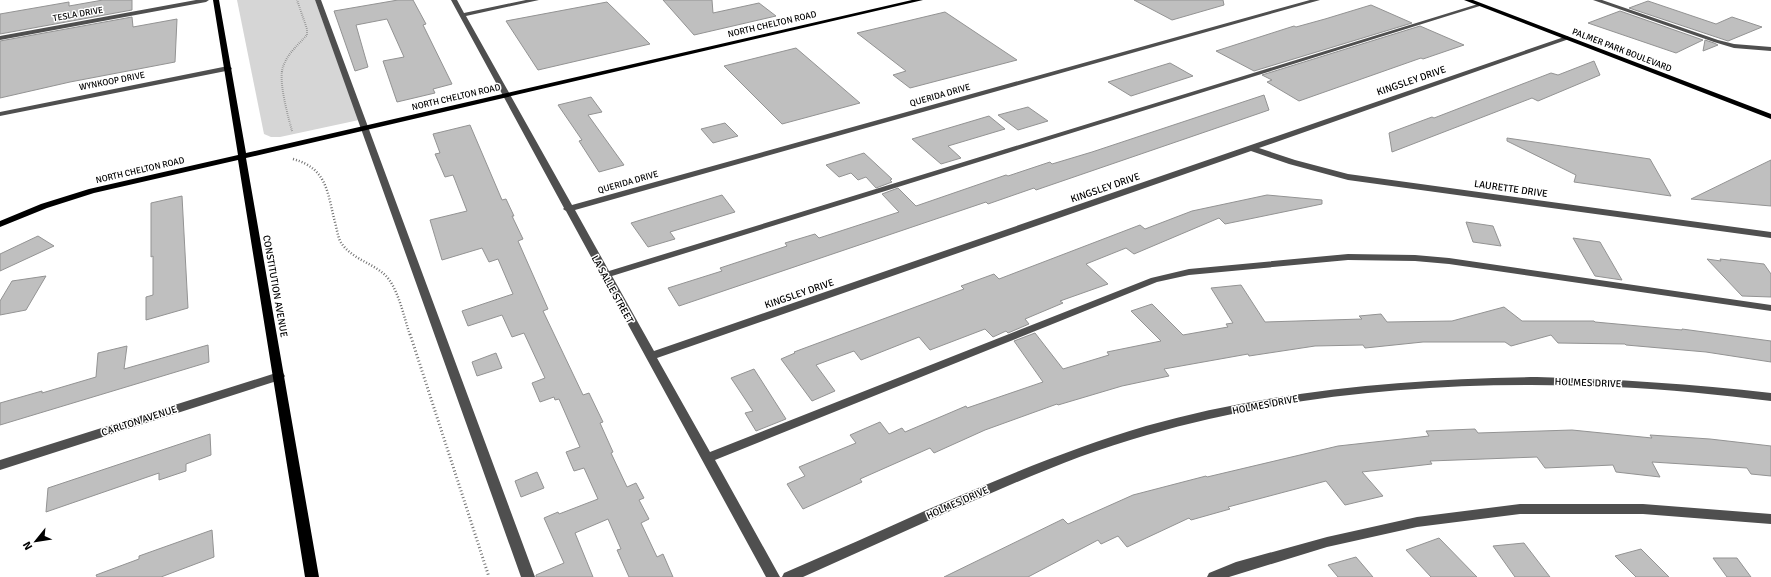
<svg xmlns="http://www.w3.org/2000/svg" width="1771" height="577" font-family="Signika,sans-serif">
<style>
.green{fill:#d6d6d6}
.building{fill:#bfbfbf;stroke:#939393}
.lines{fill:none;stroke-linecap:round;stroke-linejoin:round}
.path-far2{stroke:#717171;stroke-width:2;stroke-dasharray:0.5 1.5;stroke-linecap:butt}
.path-far1{stroke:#717171;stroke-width:2.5;stroke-dasharray:1 2;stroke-linecap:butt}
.path{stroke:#717171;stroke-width:3;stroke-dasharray:1 2.5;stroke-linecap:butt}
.minor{fill:#4f4f4f;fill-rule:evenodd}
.major{fill:#000;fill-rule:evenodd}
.labels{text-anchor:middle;stroke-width:3;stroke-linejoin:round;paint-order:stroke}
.far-street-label{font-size:9px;fill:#000;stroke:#fff}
.street-label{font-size:10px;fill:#000;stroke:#fff}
</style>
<rect width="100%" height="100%" fill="#fff"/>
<path class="green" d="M237,0H315L359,120L280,137H271L264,134Z"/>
<path class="building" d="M103,0H132V10L0,34V14L69,2V6Z
M398,0H413L426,24L423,25L452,84L433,89L435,93L397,102L383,61L404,57L387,19L356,25L368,67L355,71L334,11Z
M663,0H712L713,13L759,3L776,16L694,35Z
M1134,0H1223L1224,5L1172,20Z
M1648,1L1716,24L1732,17L1762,27L1728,41L1629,8Z
M607,2L650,44L538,70L506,21Z
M1371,5L1412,23L1254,71L1216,51L1294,26L1296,27L1325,19Z
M1620,11L1703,40L1676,53L1588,23Z
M945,12L1017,60L910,88L893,75L906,71L857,33Z
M132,17L133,27L177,19L175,62L70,82L0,98V41Z
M1420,26L1464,45L1423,59L1421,58L1299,101L1267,82L1272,80L1262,75Z
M1705,40L1714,43L1718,45L1703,51Z
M796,48L860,103L782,124L724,66Z
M1594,61L1600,75L1538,101L1532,98L1392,152L1389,133L1432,117L1434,118L1551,73L1558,75Z
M1170,63L1193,76L1131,96L1108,82Z
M1264,95L1269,110L1036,190L1034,188L988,204L986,202L679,306L668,288L722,271L720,268L787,246L785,243L815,234L819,238L899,212L882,194L898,188L916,206L1006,175L1008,176L1050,162L1052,164L1092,152Z
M591,97L602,112L588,115L624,165L599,172L579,141L582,140L558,105Z
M1028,107L1048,121L1018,130L998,115Z
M989,116L1005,129L948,146L961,158L941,164L912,139Z
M725,123L738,136L713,143L701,129Z
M470,125L502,200L506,199L514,216H512L523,239L518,241L548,309L543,311L583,395L589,393L603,422L600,423L613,452L611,453L627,487L636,483L644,498L639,500L649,519L641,523L657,557L663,554L673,577H629L617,550L621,549L608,519L575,533L593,577H536V575L564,563L544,518L558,512L559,514L598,499L584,468L574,471L566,452L580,447L559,399L555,400L554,397L540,402L532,383L545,378L524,333L512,337L502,315L468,326L462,311L513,294L498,259L489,262L482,248L442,260L430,220L467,211L453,175L445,177L435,154L440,153L433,134Z
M1507,138L1650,159L1671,196L1574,182L1576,175L1507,141Z
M864,153L892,179L890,180L892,182L876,188L866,177L858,180L851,173L839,177L826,165Z
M1771,160V206L1691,199Z
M722,195L735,212L670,232L675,239L648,247L631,223Z
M1267,195L1322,200V204L1225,224L1219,218L1134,254L1126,248L1086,264L1108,284L1060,301L1063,303L1025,319L1029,324L1008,333L1006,331L993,337L985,329L930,350L919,337L861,360L854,351L816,365L835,391L812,401L781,359L795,353L794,352L964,289L961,286L994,274L999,279L1140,225L1145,229L1192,211Z
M182,196L188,308L146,320V297L153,295V256L151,257V203Z
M1466,222L1493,226L1501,246L1473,242Z
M38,236L54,246L0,271V254Z
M1573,238L1600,242L1622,280L1595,276Z
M1707,259L1721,261L1720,259L1764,264L1771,274V297L1742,296Z
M46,276L26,310L0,315V301L12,281Z
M1241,285L1265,322L1362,319L1359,316L1381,314L1387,322L1452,321L1504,307L1522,321H1594L1595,322L1682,330V329L1771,341V362L1706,352L1626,345L1625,344L1558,343L1551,335L1511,346L1505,342H1423L1365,348L1363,345L1315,346L1249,356L1248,354L1164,369L1169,376L1122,386L1058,405L1057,404L985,430L934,453L930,448L860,479L862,482L803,509L787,484L805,476L799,467L856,443L850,435L880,422L889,434L902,428L905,432L966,406L967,408L1043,382L1014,341L1035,333L1063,369L1109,355L1107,352L1161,341L1131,311L1152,304L1183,335L1228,327L1226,324L1233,323L1211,288Z
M208,345L209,362L0,425V403L42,391V393L96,377L98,353L127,346L124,369Z
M496,353L502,368L477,376L472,362Z
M754,369L786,419L756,431L745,413L753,411L731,378Z
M1475,429L1478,433L1572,430L1652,438L1650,435L1710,439L1771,446V476L1751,474L1747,468L1652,462L1660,477L1616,472L1613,465L1545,468L1537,457L1430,461L1432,464L1362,472L1383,496L1345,505L1326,481L1228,507L1230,509L1191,520L1189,518L1127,547L1118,536L1101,544L1098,540L1028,577H944L1063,519L1068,524L1133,495L1206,476L1207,477L1338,446L1429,436L1426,431Z
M210,434L211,455L186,464V471L159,480V473L46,512L48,488Z
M537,472L544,488L521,497L515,481Z
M212,530L214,557L161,577H97L96,575L139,559V556Z
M1439,538L1477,577H1431L1406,550Z
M1524,543L1550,577H1515L1493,546Z
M1641,549L1669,577H1636L1615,556Z
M1356,557L1373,577H1338L1328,565Z
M1713,558H1737L1751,577H1727Z"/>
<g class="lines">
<path class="path-far2" d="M292,131C288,116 278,81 283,67C287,54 298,45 307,35V29L297,0"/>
<path class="path-far1" d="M293,159C329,169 327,194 336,226C337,231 338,236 340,241C350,258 370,262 384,274C398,286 404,318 410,335"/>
<path class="path" d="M410,334L489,577"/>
<path class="minor" d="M196,0H209L206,2L0,40V36Z
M315,0H321L535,577H521Z
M451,0H457L464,13L526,0H539L466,16L572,205L1310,0H1320L575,210L609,271L1478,4L1483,5L612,276L654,351L1567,36L1570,38L1569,39L1259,148L1295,160L1348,174L1771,232V238L1348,180L1289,164L1251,151L657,358L710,452L1151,278L1189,269L1348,254L1415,255L1449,258L1771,305V311L1449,264L1415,261L1348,260L1189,275L1157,282L715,460L780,577H766L566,211L563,209L564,208Z
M1593,0H1602L1718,40L1734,44L1771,47V51L1734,48L1714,42Z
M228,66L232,68L231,70L0,116V112Z
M279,372L283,373L285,376L283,379L0,470V460Z
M1537,377C1616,379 1693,384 1771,393V401C1719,395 1668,389 1616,387C1459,380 1298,391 1147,435C1079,454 1014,483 950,511C901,533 852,555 803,577H782L784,573C832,552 881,531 929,509C1000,478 1072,448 1146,426C1274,390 1405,379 1537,377Z
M1520,504H1643L1771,514V524L1643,514H1520L1417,527L1327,547L1229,577H1207L1209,573L1236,562L1327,537L1417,517Z"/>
<path class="major" d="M213,0H219L246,153L912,0H923L246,158L319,577H305L238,160L94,193L47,208L0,227V221L41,204L89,189L238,155Z
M1464,0H1473L1771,114V119Z"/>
</g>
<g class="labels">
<g class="far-street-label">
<text transform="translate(78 14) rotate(-10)" y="3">TESLA DRIVE</text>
<text transform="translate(772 24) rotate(-13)" y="3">NORTH CHELTON ROAD</text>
<text transform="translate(1622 50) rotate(21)" y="3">PALMER PARK BOULEVARD</text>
<text transform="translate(112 81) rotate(-11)" y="3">WYNKOOP DRIVE</text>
<text transform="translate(940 95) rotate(-16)" y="3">QUERIDA DRIVE</text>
<text transform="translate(456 97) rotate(-13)" y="3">NORTH CHELTON ROAD</text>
<text transform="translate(140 170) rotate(-13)" y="3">NORTH CHELTON ROAD</text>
<text transform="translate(628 182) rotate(-16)" y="3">QUERIDA DRIVE</text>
</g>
<g class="street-label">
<text transform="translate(1411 80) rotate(-19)" y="4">KINGSLEY DRIVE</text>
<text transform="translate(1105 187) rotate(-19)" y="4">KINGSLEY DRIVE</text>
<text transform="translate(1511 188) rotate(8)" y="4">LAURETTE DRIVE</text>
<text transform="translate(276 286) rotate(80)" y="4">CONSTITUTION AVENUE</text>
<text transform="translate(613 289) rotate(61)" y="4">LA SALLE STREET</text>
<text transform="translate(799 293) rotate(-19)" y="4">KINGSLEY DRIVE</text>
<text transform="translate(1588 382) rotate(2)" y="4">HOLMES DRIVE</text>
<text transform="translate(1265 404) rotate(-11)" y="4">HOLMES DRIVE</text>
<text transform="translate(139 420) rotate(-18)" y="4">CARLTON AVENUE</text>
<text transform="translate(957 502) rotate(-24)" y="4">HOLMES DRIVE</text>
</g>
</g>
<g transform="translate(36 541) rotate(240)" stroke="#ffffff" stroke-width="3" paint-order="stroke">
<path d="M0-3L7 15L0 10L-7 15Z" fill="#000000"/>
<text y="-6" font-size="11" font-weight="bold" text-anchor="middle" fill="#000000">N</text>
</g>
</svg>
